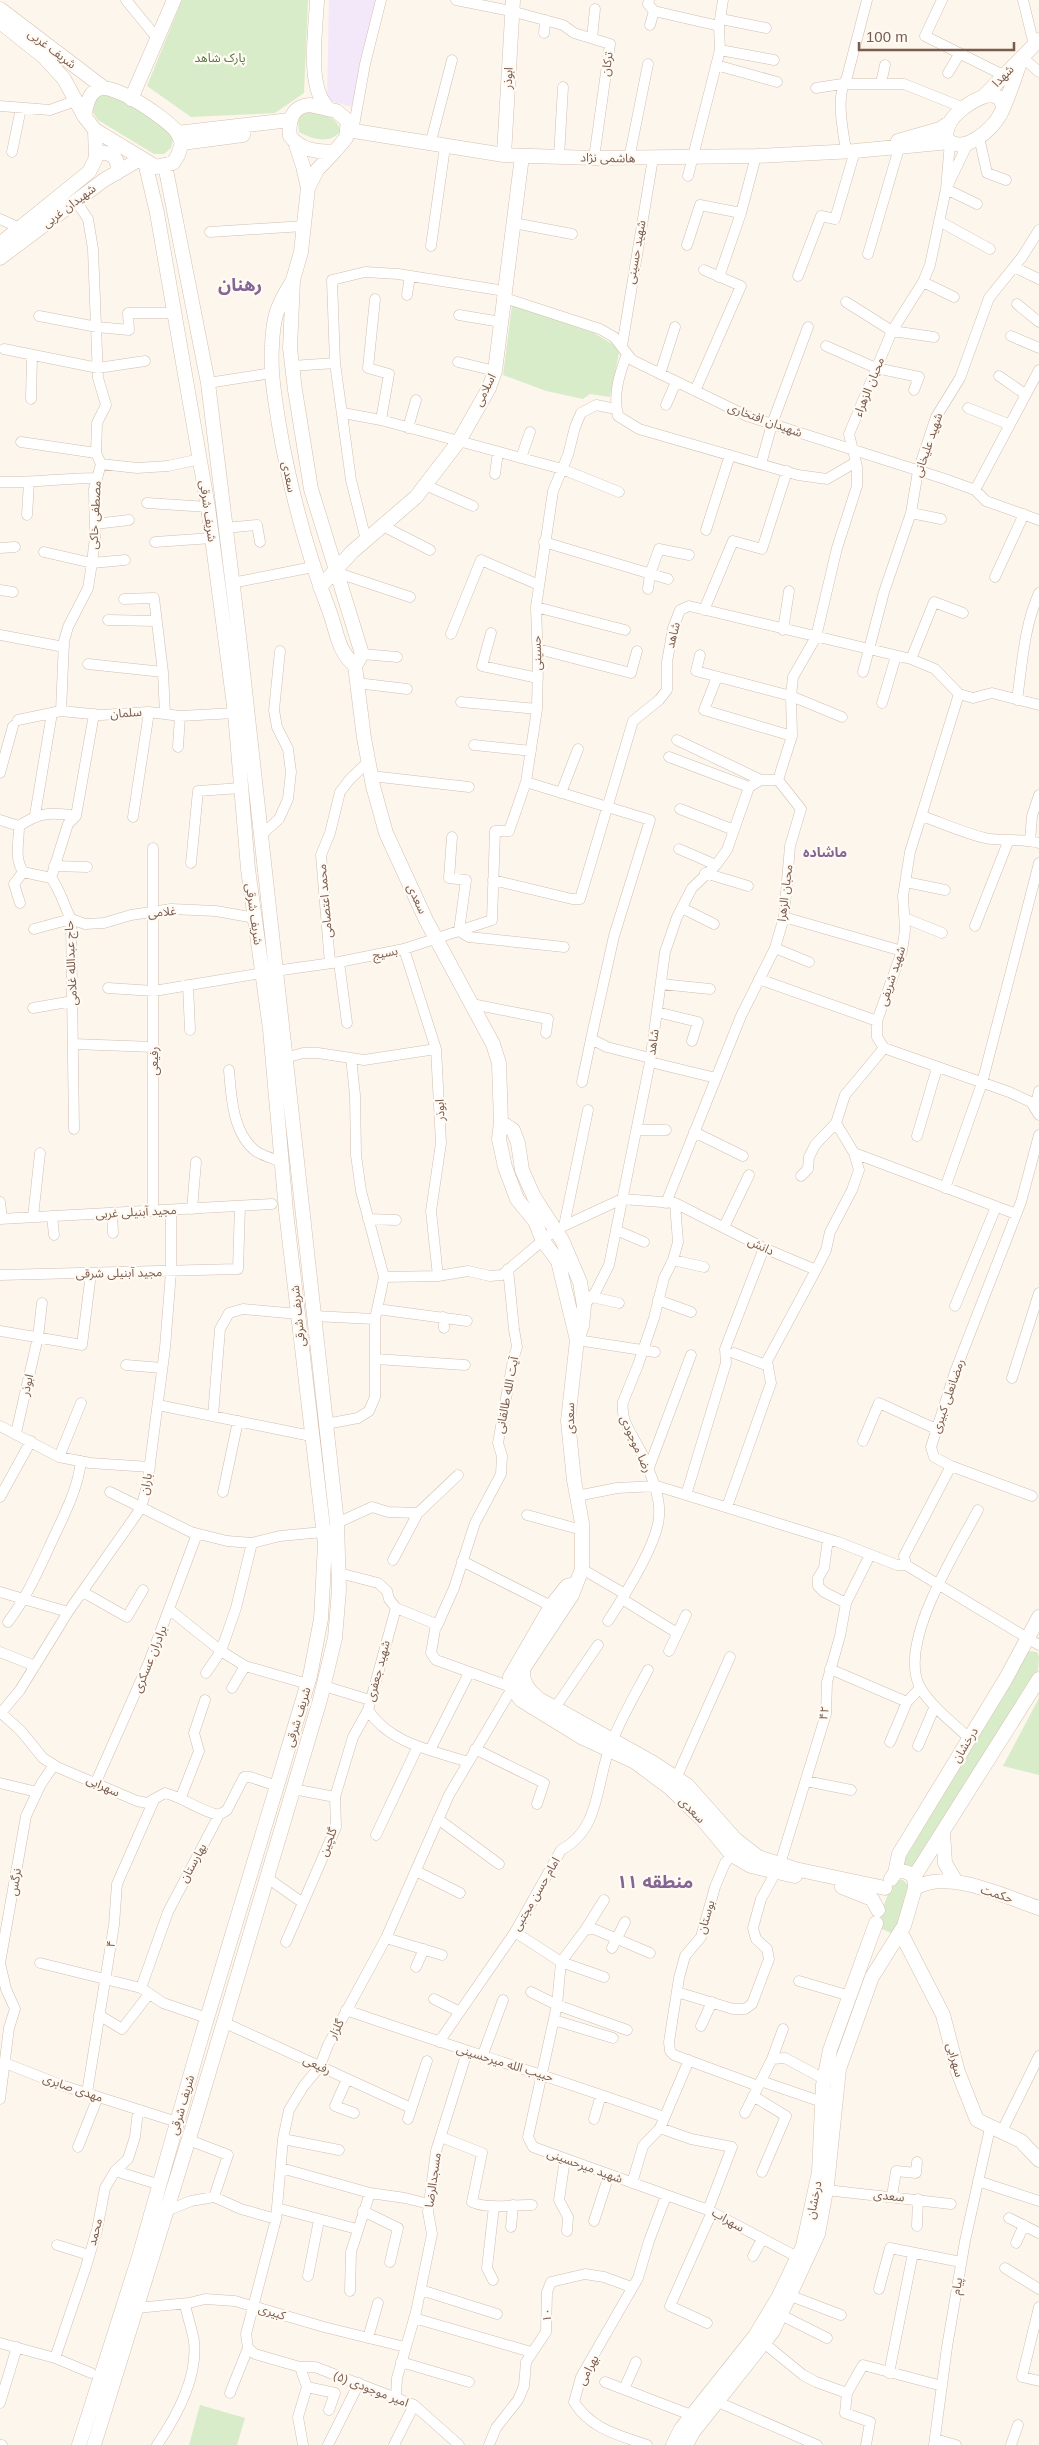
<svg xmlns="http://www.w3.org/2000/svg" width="1039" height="2445" font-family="Arial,'Noto Sans Arabic',sans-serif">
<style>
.education{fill:#f3e8fa}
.green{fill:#d8ecc9}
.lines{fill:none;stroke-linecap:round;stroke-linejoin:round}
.street-casing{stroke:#d1beb0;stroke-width:11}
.secondary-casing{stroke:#d6c0b0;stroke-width:15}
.street{stroke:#fff;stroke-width:10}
.secondary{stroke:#fff;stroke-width:14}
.labels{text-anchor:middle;stroke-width:4.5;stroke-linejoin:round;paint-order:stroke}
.street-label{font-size:12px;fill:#7a5c4d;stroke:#fffaf3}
.park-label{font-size:12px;fill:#537a41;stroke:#fffaf3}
.neighbourhood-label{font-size:14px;font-weight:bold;fill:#846695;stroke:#fffaf3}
.district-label{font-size:18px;font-weight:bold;fill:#846695;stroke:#fffaf3}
</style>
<rect width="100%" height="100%" fill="#fdf6ec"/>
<path class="education" d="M329,0H377L352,107L327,100Z"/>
<path class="green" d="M182,0H308L304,93L275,113L191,117L147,86Z
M100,93C124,99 161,117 173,140L171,148L164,154H154L98,120L92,111L95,98Z
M311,112C323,115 338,116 340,131C331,145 312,139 299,132L298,117L303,113Z
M512,305L594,333L614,345L619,353L610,397L590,394L583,399L546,391L503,375Z
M1028,1651L1037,1652L1039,1657L1038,1670L916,1868L902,1864Z
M1039,1698V1775L1003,1766Z
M896,1879L903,1880L908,1885L897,1929L891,1933L882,1929C877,1915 889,1891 896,1879Z
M200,2405L245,2418L237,2445H189Z"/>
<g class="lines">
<defs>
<path id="street" d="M126,0L157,38
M456,0L511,11L563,25L574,33L610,44L594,158
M649,0L648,4L654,11L719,26
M942,0L925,36L1003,75
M1023,0L1034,45
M721,19L766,28
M650,25L654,11
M544,33L545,20
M592,38L595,9
M720,50L774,60
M1022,57L1039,72
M716,65L777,82
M948,73L960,53
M881,83L885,65
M816,88L842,84H904L964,108
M0,106L50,110L78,100
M353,131L365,64L381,0
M979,137L987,173L1006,180
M968,143L946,189L977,204
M430,145L452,60
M846,151C843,129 835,97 847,77L867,0
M12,152L21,108
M559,157L563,87
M629,159L648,64
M688,176L720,50L719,26L723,0
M0,219L20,228
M939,221L990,249
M514,223L572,234
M210,232L304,226
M687,245L700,205L741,213
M431,246L445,147
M868,254L899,148
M1014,267L1039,279
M798,276L821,216L835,219L855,151
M719,277L741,213L756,156
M923,282L954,297
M407,295L410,276
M505,298L600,329L614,337L632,360L747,416L945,479L975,490L986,501L1039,520
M375,299L368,368L389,374L381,420
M846,302L892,331L934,337
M1017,304L1039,322
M459,315L501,322
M39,316L97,327L129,330L128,313H175
M1011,336L1039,348
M622,346L653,158
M826,346L876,368L919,377L914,390
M4,349L98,368L145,361
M627,354C619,375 613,394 618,416L639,429L798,475L827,479L856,462
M458,362L495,371
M292,366L335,363
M660,374L675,327
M999,376L1025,394
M208,383L272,373
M695,391L741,286L704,270
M31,399L32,355
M666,405L676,382
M968,408L1008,424
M343,413L381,420L562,469L619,492
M408,428L416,400
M21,442L96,453
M521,458L530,432
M101,464L137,468L168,466L200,459
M761,464L772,424L808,327
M495,474L498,452
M0,482C33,483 64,478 97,478
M425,485L473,506
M975,490L1039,370
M147,503L208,507
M911,513L941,519
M27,515L29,483
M95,524L129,520
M383,526L430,550
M225,528L257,525L260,542
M706,530L730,455
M366,540L351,480L335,363L332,280L365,272L398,274L505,291
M155,542L212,538
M544,542L668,579
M0,548L15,547
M44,552L92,563L125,560
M335,572L410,597
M995,577L1024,514
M232,583L313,567
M648,589L650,574L659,549L689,555
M0,590L13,592
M124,599L154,598L163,672L165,714
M536,607L625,630
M704,610L733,541L762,549L787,471
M108,620L156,621
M783,630L789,591
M491,633L482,666L538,678
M451,634L481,560L539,585
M0,635L64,647
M538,649L631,673L637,651
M362,654L397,657
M700,655L696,671L791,696L842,717
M911,659L934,602L963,613
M88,664L163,672
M863,672L884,592L911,513L918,471L936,417L960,378L989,298L1022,257L1039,230
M717,677L704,710L792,736
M357,683L407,689
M1017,700C1022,665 1024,626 1039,593
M461,702L537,709
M882,703L896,656
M61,711L64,641L68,627L88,588L92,563L95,537L94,489L101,464L96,453L97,423L106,405L98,378L93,249L88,219L76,201
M18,720L61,711L101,715L149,712L180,716L235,713
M677,740L761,780
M474,745L531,751
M178,747L180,716
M669,757L749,787
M0,773L13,726
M371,776L469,787
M526,782L650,820L614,936L591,1039L607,1047L650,1058
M561,793L578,749
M680,809L734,830
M35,815L52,713
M922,816C942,823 964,833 985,838C1003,842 1022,838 1039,843
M133,817L149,712
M0,820L19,826
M19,826C19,843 14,857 23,872L51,878C60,889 64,906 71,919L74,1129
M19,826C40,812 51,812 76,816
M260,836L279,819L288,799L291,772L288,749L277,727L274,710L280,651
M452,837L449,878L466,880L459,931L469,937L564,947
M1030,841L1032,816L1039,795
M679,849L716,865
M191,863L198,791L241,788
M54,866L87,867
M705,873L748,886
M51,878L68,824L76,816L94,714
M493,880L572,899H580L633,721L659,700L667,690V662L673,628L680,610L689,606L911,659L935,669L959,694L973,698L992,693L1039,705
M906,882L945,890
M20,903L14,884L23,872
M682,908L714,924
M784,917L902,951
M905,918L942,933
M975,926L1008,842
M34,929L71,919L85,924L104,923L131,915L171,909L216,911L255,918
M775,948L809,962
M404,949L436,1049L441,1143L431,1211L438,1276
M339,962L347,1023
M330,963L321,855L330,833L340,792L350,779L368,762
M275,971L339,962L404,949L492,920L495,831H509L526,782L537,709L538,663L536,607L553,491L568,455L575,427L581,413L596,405L616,409
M759,979L877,1021
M661,984L710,989
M188,985L190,1030
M108,988L154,991L262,973
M472,1004L548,1019L546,1033
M33,1008L73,1001
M657,1012L698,1022L692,1041
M73,1044L154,1047
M884,1048L1009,1092L1031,1102L1039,1115
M285,1058L303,1053H318L364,1060L436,1049
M650,1062L716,1078
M229,1070C231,1097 233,1135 257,1152C264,1156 274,1159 282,1162
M582,1082L591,1039
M1035,1108L1039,1091
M637,1130H666
M694,1132L743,1156
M1039,1135L1021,1202L955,1372L931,1447L934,1457L951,1466L904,1556L906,1565L1039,1645
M917,1136L937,1068
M854,1153L1016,1214
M801,1176L808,1169L809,1157L815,1145L836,1123L845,1095L884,1048L877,1037V1021L902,951L905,930L903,896L910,852L959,694
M945,1188L982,1083L1039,863
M0,1202L2,1219
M666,1203L741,1016L775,948L784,917L790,846L801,809L778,780L792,736L791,696L793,677L816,637L837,548L857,486V467L849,434L892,331L923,282L930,265L946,189L950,142
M192,1209L196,1162
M153,1211V848
M112,1213L113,1233
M52,1216L54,1235
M33,1217L40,1153
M0,1219L272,1204
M368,1219L396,1220
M564,1226L588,1110
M724,1227L749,1175
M616,1230L644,1242
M673,1260L704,1267
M0,1275L238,1269L240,1206
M384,1277L438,1276L468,1271L490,1276L502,1275L555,1230L622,1199L675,1203L764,1248L816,1270L826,1250L830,1232L852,1190L859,1170L854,1153L836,1123
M592,1297L619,1303
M658,1300L691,1312
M584,1306L596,1291L609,1265L650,1062L665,952L677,917L692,888L716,865L727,850L749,787L761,780H778
M955,1306L996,1207
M377,1309L467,1321
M313,1316L375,1319
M443,1317L444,1328
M0,1331L82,1345L91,1273
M577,1340L655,1352
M734,1353L768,1366
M376,1359L465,1365
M126,1365L162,1368
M1012,1378L1039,1293
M158,1405L311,1436
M213,1416L220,1329L229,1313L243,1309L298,1314
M326,1424L358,1418L369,1411L375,1397V1319L384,1277L361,1191L356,1155L355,1095L351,1058
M0,1426L59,1457L90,1463L150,1467
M16,1433L38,1337L42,1303
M863,1441L879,1403L936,1429
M59,1457L81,1403
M951,1466L1032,1496
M648,1470L691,1355
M110,1492L191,1532L227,1541L252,1543L280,1536L323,1532
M223,1492L238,1421
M686,1495L726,1363L725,1349L764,1248
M577,1496L617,1488L657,1486L838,1542L897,1565H906
M0,1497L31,1441
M727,1507L771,1383L767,1361L816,1270
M527,1515L582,1530
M337,1523L372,1507L388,1512L418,1513L458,1475
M828,1539L824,1568L818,1578V1586L824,1592L846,1603
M393,1560L418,1513
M462,1561L551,1606
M582,1569L625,1594
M339,1573L378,1583L387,1591L389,1599L396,1608L436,1624L431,1653L436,1660L511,1687
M0,1592L68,1612
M83,1592L127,1617L143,1590
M622,1599L677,1633
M396,1608L368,1710C390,1744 432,1750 468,1762
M170,1610L221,1651L245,1666L308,1684
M608,1621C623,1598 658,1543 659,1516C661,1497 650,1472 642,1454C634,1436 620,1422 623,1402L638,1365L654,1318L664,1278L673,1260L678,1242L675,1203
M8,1622C27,1597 39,1569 52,1541C64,1515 78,1489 81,1461
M437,1626L454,1588L475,1523L501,1474L502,1456L498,1443L513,1360L517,1347L514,1329L508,1269
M669,1651L686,1615
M0,1652L35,1666
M830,1669L907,1702
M206,1673L221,1651L236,1608L252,1543
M324,1686L370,1700
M232,1688L245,1666
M552,1712L598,1645
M1,1713L21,1731L43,1758L57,1767L137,1801L147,1803L165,1793C185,1798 199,1811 219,1815
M0,1714L20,1690L68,1612L141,1508L147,1486L165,1348L171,1272V1210
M969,1738C953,1723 933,1708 921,1689C895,1646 957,1550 978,1510
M890,1742L907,1702L920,1688
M918,1746L935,1706
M475,1749L544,1783L537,1804
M430,1750L469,1673
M806,1781L851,1790
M96,1782L149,1662L197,1534
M0,1783L37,1792
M674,1783L730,1657
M293,1789L335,1797
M181,1797L199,1751L194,1733L205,1700
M438,1819L499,1864
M376,1835L418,1746
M742,1845L725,1863L715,1887L701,1937L685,1956L679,1978L669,2042L670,2051L674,2055L758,2086
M416,1871L460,1893
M266,1877L303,1903
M604,1900L585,1930L561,1962L557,2005L528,2137L533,2147L708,2210L803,2260
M585,1930L594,1929L650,1953
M515,1932L561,1962L604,1977
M386,1938L442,1955
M286,1942L336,1827L335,1797L353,1737L368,1710
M612,1948L625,1922
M40,1963L141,1988L163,2003L207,2018
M416,1967L424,1949
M799,1981L850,1996
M141,1988L168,1912L219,1815L227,1810L244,1777H250L277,1786
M531,1992L557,2005L627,2030
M677,1992L733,2009H745L752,2004L769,1959L767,1949L756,1939L753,1928L761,1899L780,1864L826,1714L827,1682L840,1636L846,1603L870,1555
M434,1999L460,2012
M346,2010C452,2047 559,2079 664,2117
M99,2015L122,2029L149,1994
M554,2020L613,2038
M223,2022L411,2108
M701,2026L712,2002
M439,2042L515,1932L561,1850C603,1828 595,1778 613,1739C623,1715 636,1693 648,1670
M482,2057L503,2000
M772,2059L783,2029
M5,2063L61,2085L177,2122
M347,2079L335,2106L354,2113
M761,2081L822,2102
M87,2093L114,1925L117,1884L154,1800
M753,2096L786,2116L762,2172
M0,2099L9,2028L15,2009L6,1989L0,1963L26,1816L41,1784L54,1765
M745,2113L772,2059L785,2058L824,2079
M408,2119L427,2061
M594,2119L601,2095
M660,2128L691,2139L732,2147L708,2210
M1001,2133L1039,2056
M441,2137L482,2153L472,2202C490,2210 512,2204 532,2205
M283,2139L339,2150
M189,2140L228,2155L214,2197
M78,2147L98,2097
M565,2159L559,2200L568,2217L567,2231
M281,2168L370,2193L405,2198L429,2204
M115,2171L154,2183
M978,2181L1039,2201
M632,2183L643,2146L660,2128L689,2060
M826,2190L951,2204
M892,2196L896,2171L916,2173L917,2162
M277,2208L357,2229
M166,2211L191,2201L214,2197L241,2209L276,2219
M363,2211L398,2228L390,2262
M1009,2218L1039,2233
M594,2221L609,2175
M917,2226L918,2199
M511,2227L513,2205
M1016,2243L1024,2225
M57,2245L89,2255
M753,2256L762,2239
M1005,2268L1039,2289
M308,2276L319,2220
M493,2280L487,2268L494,2206
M879,2289L890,2248L961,2262
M421,2290L497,2314
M350,2291L351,2252L370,2193
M791,2296L841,2315
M1039,2307L1022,2377L1039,2381
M136,2308L189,2303L205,2299L235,2301L324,2327L405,2347
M781,2315L827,2338
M414,2318L531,2352
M707,2323L670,2306L712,2212
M368,2338L378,2303
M0,2343L55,2358L91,2373
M764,2343L803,2375L816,2382L847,2393
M248,2348L255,2354L300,2367L307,2387L298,2417L303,2445
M55,2358L85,2270L97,2230L105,2188L115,2171L128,2159L135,2137L138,2110
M401,2362L469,2382
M300,2367H315L414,2405L459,2445
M889,2373L913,2253
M605,2382L691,2415
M307,2387L335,2393L329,2410
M624,2389L636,2362
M230,2393L248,2348L246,2334L276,2219L283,2139L289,2110L303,2087L320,2066L328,2045L386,1938L449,1795L514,1685
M396,2397L397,2378L416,2312L432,2234L428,2212L436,2151L467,2052
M718,2402L817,2445
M0,2403L17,2347
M935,2439L956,2445
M0,2445H2
M157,2445C177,2416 198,2377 194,2341C192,2329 187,2316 185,2304
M328,2445L359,2383
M394,2445L414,2405
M489,2445L496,2428L518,2400L524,2386L526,2362L546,2332L547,2292L551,2282L585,2274L604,2277L631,2287
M647,2445C618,2435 591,2429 574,2402L581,2377L638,2278L649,2241L666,2196
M866,2445L870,2422L845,2413L847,2393L863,2365L942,2386
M934,2445L947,2347L965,2241L990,2128
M1011,2445L1018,2425"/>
<path id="secondary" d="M317,0C316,30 306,87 328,108
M0,9L104,88
M0,22L44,57L64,79L84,116L95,130L156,167L173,163L178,155L182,143C180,139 179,135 177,132C167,119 114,82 98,89C88,94 87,105 84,116
M984,96L1039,40
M131,99L174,0
M310,105L336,111L348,121L346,138L335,151C319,153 300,150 290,136C288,121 292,106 310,105Z
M1003,106L999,97L989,95C973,99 942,118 947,139C962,156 992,130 1000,115C1009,97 1015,76 1022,57
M348,130L504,155L594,158L756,156L855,151L950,142
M177,133L290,120
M898,141L940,129L949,123
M295,142L303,166L308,188L301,252L293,280L290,348L295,390L311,489L362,654L355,666L364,738L373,786L386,833L426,920L493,1044L499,1063L501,1122L499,1139L505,1167L517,1199L535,1221L543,1241L558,1261L577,1340
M182,143L243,135
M96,154C111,150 120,158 117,173
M504,155L513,0
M308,188L317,170L335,151
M0,244L89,172L96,158L95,130
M0,258L104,180L140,159
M292,282C277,306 273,317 272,346C270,372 275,399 279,425C290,490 307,552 330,613C338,635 337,649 355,666
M320,587L352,552L416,497L459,441L489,388L495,371L522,156
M501,1122L513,1130L518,1143L522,1170L534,1197L562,1240L580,1282L584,1306L582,1326L577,1340L568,1421L574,1480L582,1523V1569L572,1595L523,1669C522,1683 528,1690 539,1699L652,1762L687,1785L735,1839L758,1857L795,1869L885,1888
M575,1584L567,1586L551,1606L510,1677L511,1687L521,1700L583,1738L635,1762L670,1788L702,1819L732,1855L751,1866L795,1876
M943,1833L945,1863L955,1880
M914,1877L1039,1679
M891,1879L895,1873L899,1854L1005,1680L1039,1617
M842,1887L872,1899L878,1910
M915,1888C948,1868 1005,1897 1039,1908
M901,1933L943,2015L958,2072L977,2120L1021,2141L1039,2160
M79,2445L139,2257L199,2045L310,1676L321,1619L325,1544L286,1211L270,1029L248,869L235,713L208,507L157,213L145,162
M94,2445L195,2119L320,1700L335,1638L339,1590L337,1523L239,636L208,383L165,165
M673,2445L681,2429L755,2336L779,2296L803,2246L819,2172L823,2085L830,2050L876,1923
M686,2445L693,2432L773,2331L818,2234L827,2185L839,2069L872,1977L904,1926L915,1888L914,1877C908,1872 902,1869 895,1873"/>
</defs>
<use href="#street" class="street-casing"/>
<use href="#secondary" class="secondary-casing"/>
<use href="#street" class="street"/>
<use href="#secondary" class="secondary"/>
</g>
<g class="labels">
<g class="street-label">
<text transform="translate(52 49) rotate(37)" y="4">شریف غربی</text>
<text transform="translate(607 64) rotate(-82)" y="4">ترکان</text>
<text transform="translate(1003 76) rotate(-46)" y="4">شهدا</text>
<text transform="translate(508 78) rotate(-87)" y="4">ابوذر</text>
<text transform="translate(608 158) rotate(1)" y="4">هاشمی نژاد</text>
<text transform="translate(69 206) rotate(-37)" y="4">شهیدان غربی</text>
<text transform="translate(636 252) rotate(-80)" y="4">شهید حسینی</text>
<text transform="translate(869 387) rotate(-68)" y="4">محبان الزهراء</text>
<text transform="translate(485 390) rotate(-64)" y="4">اسلامی</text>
<text transform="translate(765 420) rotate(20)" y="4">شهیدان افتخاری</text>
<text transform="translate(928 445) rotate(-71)" y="4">شهید علیخانی</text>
<text transform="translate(289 477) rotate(79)" y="4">سعدی</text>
<text transform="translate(208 511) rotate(82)" y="4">شریف شرقی</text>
<text transform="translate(95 515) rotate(-87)" y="4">مصطفی خاکی</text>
<text transform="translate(673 635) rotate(-76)" y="4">شاهد</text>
<text transform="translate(537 653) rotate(-92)" y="4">حسینی</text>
<text transform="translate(126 713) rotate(-4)" y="4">سلمان</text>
<text transform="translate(785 893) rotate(-83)" y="4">محبان الزهرا</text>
<text transform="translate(417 899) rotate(65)" y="4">سعدی</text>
<text transform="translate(325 901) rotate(-95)" y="4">محمد اعتصامی</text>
<text transform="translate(162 912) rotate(-6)" y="4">غلامی</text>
<text transform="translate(254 914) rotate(82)" y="4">شریف شرقی</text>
<text transform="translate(385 953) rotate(-11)" y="4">بسیج</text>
<text transform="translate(71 963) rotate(-93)" y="4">حاج عبدالله غلامی</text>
<text transform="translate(892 976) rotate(-72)" y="4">شهید شریفی</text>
<text transform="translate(653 1042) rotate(-82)" y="4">شاهد</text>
<text transform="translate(154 1061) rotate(-90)" y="4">رفیعی</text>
<text transform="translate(440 1110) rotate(-92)" y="4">ابوذر</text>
<text transform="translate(136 1212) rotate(-3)" y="4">مجید آبنیلی غربی</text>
<text transform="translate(761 1246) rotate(26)" y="4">دانش</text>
<text transform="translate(119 1273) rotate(-1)" y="4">مجید آبنیلی شرقی</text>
<text transform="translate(298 1316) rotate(-96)" y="4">شریف شرقی</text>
<text transform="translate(27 1385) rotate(-77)" y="4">ابوذر</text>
<text transform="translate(507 1395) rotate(-79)" y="4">آیت الله طالقانی</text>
<text transform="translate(948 1396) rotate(-71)" y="4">رمضانعلی کبیری</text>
<text transform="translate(570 1418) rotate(-89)" y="4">سعدی</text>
<text transform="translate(636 1444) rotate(66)" y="4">رضا موجودی</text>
<text transform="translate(146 1484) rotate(-79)" y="4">باران</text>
<text transform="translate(150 1659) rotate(-68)" y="4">برادران عسکری</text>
<text transform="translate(378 1671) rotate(-75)" y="4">شهید جعفری</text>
<text transform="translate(824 1713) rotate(-81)" y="4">۴۲</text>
<text transform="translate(298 1717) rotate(-73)" y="4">شریف شرقی</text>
<text transform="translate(965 1745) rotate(-59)" y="4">درخشان</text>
<text transform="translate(103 1786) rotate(24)" y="4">سهرابی</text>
<text transform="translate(692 1810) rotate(45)" y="4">سعدی</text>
<text transform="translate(328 1842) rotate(-69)" y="4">گلچین</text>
<text transform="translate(193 1863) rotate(-61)" y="4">بهارستان</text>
<text transform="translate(15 1882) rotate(-81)" y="4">نرگس</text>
<text transform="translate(536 1894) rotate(-60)" y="4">امام حسن مجتبی</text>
<text transform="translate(997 1894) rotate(18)" y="4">حکمت</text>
<text transform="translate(706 1917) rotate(-74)" y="4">بوستان</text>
<text transform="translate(111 1944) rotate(-80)" y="4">۴</text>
<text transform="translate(336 2029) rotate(-63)" y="4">گلزار</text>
<text transform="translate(955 2060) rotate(75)" y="4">سهرابی</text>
<text transform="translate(505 2063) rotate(17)" y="4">حبیب الله میرحسینی</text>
<text transform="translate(317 2065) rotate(25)" y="4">رفیعی</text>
<text transform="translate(73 2088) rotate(19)" y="4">مهدی صابری</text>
<text transform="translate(182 2105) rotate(-74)" y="4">شریف شرقی</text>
<text transform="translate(585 2166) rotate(20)" y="4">شهید میرحسینی</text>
<text transform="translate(433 2180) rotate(-82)" y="4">مسجدالرضا</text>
<text transform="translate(889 2196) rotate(6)" y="4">سعدی</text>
<text transform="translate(814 2200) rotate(-79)" y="4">درخشان</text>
<text transform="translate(728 2220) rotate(30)" y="4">سهراب</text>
<text transform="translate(95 2232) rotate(-76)" y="4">محمد</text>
<text transform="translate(957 2286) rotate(-80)" y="4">پیام</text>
<text transform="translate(272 2312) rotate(17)" y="4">کبیری</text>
<text transform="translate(547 2315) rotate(-89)" y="4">۱۰</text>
<text transform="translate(588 2370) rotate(-62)" y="4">بهرامی</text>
<text transform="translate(371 2389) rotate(21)" y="4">امیر موجودی (۵)</text>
</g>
<g class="park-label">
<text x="220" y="62">پارک شاهد</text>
</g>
<g class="neighbourhood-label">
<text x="825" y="857">ماشاده</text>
</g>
<g class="district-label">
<text x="240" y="291">رهنان</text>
<text x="655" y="1888">منطقه ۱۱</text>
</g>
</g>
<path d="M859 42v8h155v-8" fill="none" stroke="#7a5c4d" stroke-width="2.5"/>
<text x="866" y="42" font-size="15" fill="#7a5c4d" stroke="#fffaf3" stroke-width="4" paint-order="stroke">100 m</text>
</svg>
